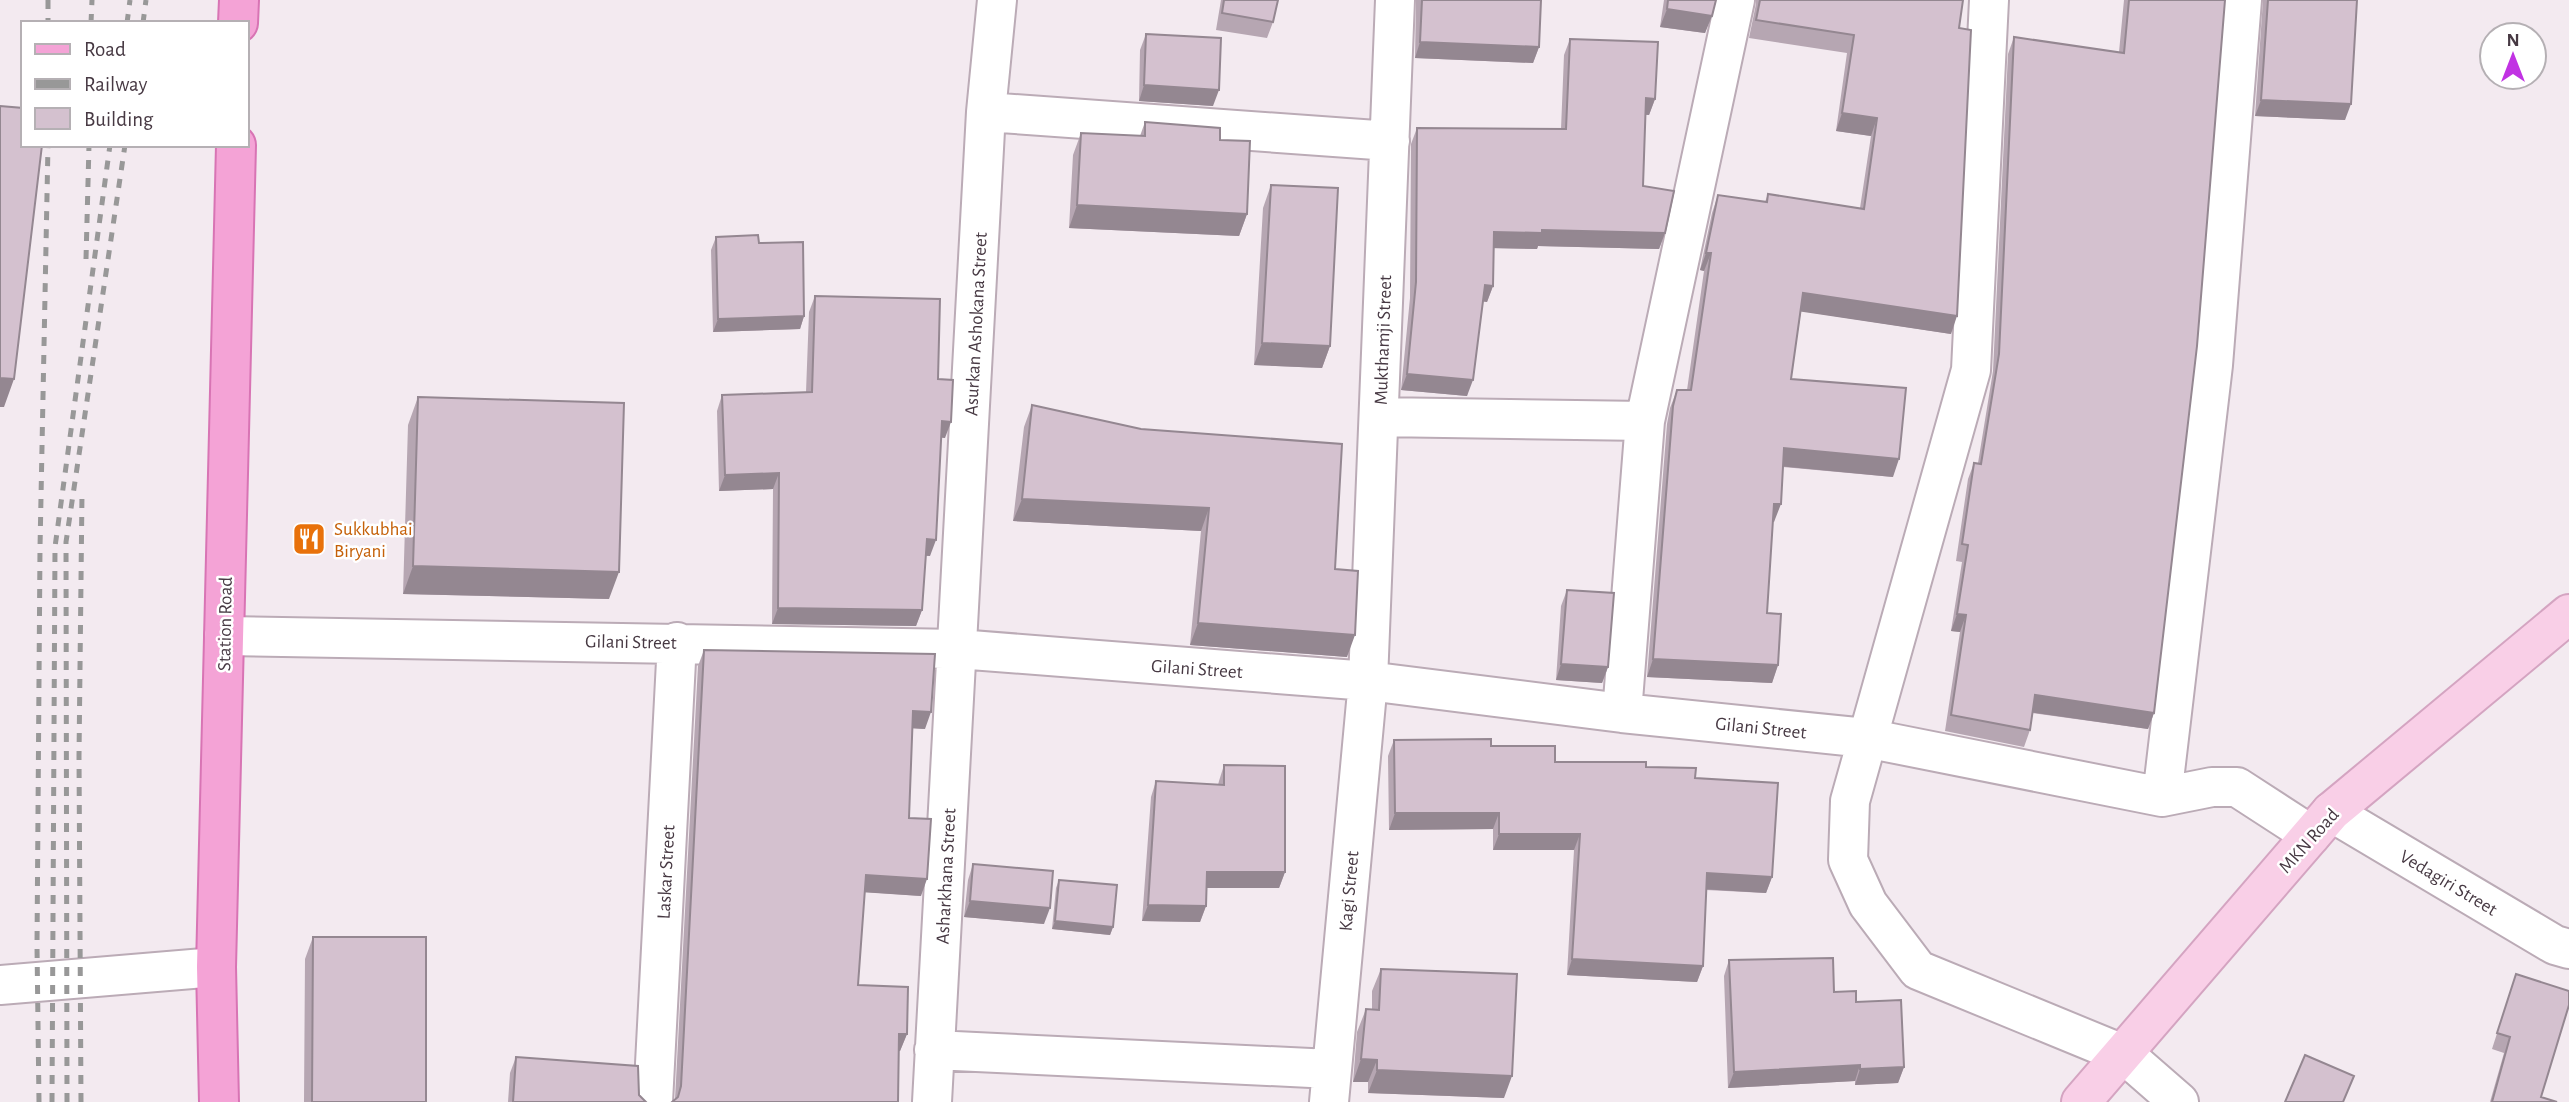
<svg xmlns="http://www.w3.org/2000/svg" width="2569" height="1102" font-family="'Alegreya Sans',sans-serif">
<style>
.lines{fill:none;stroke-linecap:round;stroke-linejoin:round}
.street-casing{stroke:#bbabb6;stroke-width:42}
.secondary-casing{stroke:#d4a4c1;stroke-width:42}
.primary-casing{stroke:#d874b4;stroke-width:42}
.street{stroke:#fff;stroke-width:38}
.secondary{stroke:#f9cfe7;stroke-width:38}
.primary{stroke:#f4a3d6;stroke-width:38}
.rail{stroke:#989898;stroke-width:5;stroke-dasharray:9 9;stroke-linecap:butt}
.wall{fill:#b6a6b2}
.shaded-wall{fill:#948791}
.building{fill:#d4c1cf;stroke:#948791;stroke-width:2}
.labels{text-anchor:middle;stroke-width:5;stroke-linejoin:round;paint-order:stroke}
.street-label{font-size:19px;fill:#473943;stroke:#fff}
.food-label{font-size:19px;fill:#c56008;stroke:#fff;text-anchor:start}
</style>
<rect width="100%" height="100%" fill="#f3eaf0"/>
<g class="lines">
<defs>
<path id="street" d="M1989,0L1971,370L1850,801L1848,860L1868,904L1918,970L2125,1055L2179,1102
M986,112L1390,141
M1379,417L1645,421
M224,636L958,649L1368,681L1622,713L1866,738L2162,797L2212,787H2237L2311,835
M1622,713L1645,421L1735,0
M2162,797L2213,365L2242,0
M2331,812L2555,945L2569,949
M0,985L216,967
M934,1050L1331,1069
M653,1102L677,642
M932,1102L986,112L997,0
M1329,1102L1368,681L1395,0"/>
<path id="secondary" d="M2081,1102L2331,812L2569,614"/>
<path id="primary" d="M238,23L239,0
M219,1102L216,967L236,145"/>
</defs>
<use href="#street" class="street-casing"/>
<use href="#secondary" class="secondary-casing"/>
<use href="#primary" class="primary-casing"/>
<use href="#street" class="street"/>
<use href="#secondary" class="secondary"/>
<use href="#primary" class="primary"/>
<path class="rail" d="M48,0V23
M91,23L92,0
M127,23L130,0
M143,23L146,0
M86,259L89,145
M39,1102L37,946L40,548L48,145
M52,1102L55,547L110,145
M67,1102L66,542L125,145
M81,1102L79,756L82,493"/>
</g>
<path class="wall" d="M1221,0H1278L1273,22L1267,38L1216,30Z
M1416,0H1541L1539,47L1533,63L1415,58Z
M1664,0H1716L1705,33L1660,27Z
M1756,0H1963L1959,28L1951,334L1801,311L1791,379L1893,477L1783,467L1774,522H1773L1767,613L1778,665L1772,683L1647,677L1667,424L1670,408L1677,390H1687L1704,271L1700,270L1712,213L1718,195L1765,202L1768,194L1860,208L1871,136L1836,131L1847,53L1749,38L1756,4Z
M2124,0H2225L2154,713L2148,729L2032,713L2030,730L2024,747L1945,731L1960,632L1951,631L1962,562L1956,561L1968,479L1974,463H1978L1993,371L2008,54L2014,37L2119,52Z
M2263,0H2357L2345,120L2255,116Z
M1146,34L1213,106L1139,101L1140,50Z
M1570,39L1655,99L1649,115H1645L1643,186L1665,233L1659,249L1538,246L1537,249L1493,248V286L1487,302L1483,301L1467,396L1401,390L1410,298L1411,144L1417,128L1561,129L1564,55Z
M1145,122L1247,214L1239,236L1069,228L1073,155L1081,133L1140,136Z
M1271,185L1330,346L1322,368L1254,365L1263,208Z
M716,237L759,243L804,316L800,329L713,332L711,250Z
M815,296L938,379L945,438L941,437L930,556H926L922,610L916,626L772,624L773,489L719,491L717,411L722,395L806,392L809,312Z
M418,397L609,599L403,594L408,425Z
M1032,405L1335,569L1347,657L1190,645L1201,531L1013,521L1024,427Z
M1567,590L1608,667L1602,683L1556,680L1561,606Z
M704,650L925,729L912,728L909,818L921,896L865,892L858,985L907,1034L900,1051L675,1099L698,666Z
M1394,740L1491,746L1555,762L1646,767L1695,778L1772,877L1766,893L1706,890L1703,966L1697,982L1567,975L1574,850H1493V829L1389,830L1388,756Z
M1224,765L1285,872L1279,888H1207L1206,906L1200,922L1142,921L1151,797L1156,781L1218,785L1219,781Z
M973,864L1044,924L964,917L968,880Z
M1059,880L1113,927L1110,935L1052,929L1056,888Z
M313,937L426,1102H304L305,959Z
M1729,960L1834,992L1856,1002L1904,1067L1898,1083L1855,1085V1081L1728,1088L1724,976Z
M1381,969L1504,1098L1368,1093V1082H1353L1357,1032L1366,1009H1372V991Z
M2516,974L2541,1097L2557,1102H2490L2504,1053L2492,1049Z
M516,1057L639,1095L646,1102H508L510,1073Z"/>
<path class="shaded-wall" d="M1667,9L1712,16L1705,33L1660,27Z
M1420,42L1539,47L1533,63L1415,58Z
M1144,85L1219,90L1213,106L1139,101Z
M1646,98L1655,99L1649,115L1640,114Z
M2261,100L2351,104L2345,120L2255,116Z
M1842,113L1877,118L1871,136L1836,131Z
M1077,205L1247,214L1239,236L1069,228Z
M1542,230L1665,233L1659,249L1538,246L1537,249L1488,248L1494,232Z
M1706,253H1711L1704,271L1700,270Z
M1485,285L1493,286L1487,302L1479,301Z
M1803,293L1957,316L1951,334L1797,311Z
M804,316L800,329L713,332L718,319Z
M1262,343L1330,346L1322,368L1254,365Z
M1407,374L1473,380L1467,396L1401,390Z
M0,378L14,379L4,407H0Z
M942,421L951,422L945,438L936,437Z
M1784,448L1899,459L1893,477L1777,466Z
M779,473L773,489L719,491L725,475Z
M1022,499L1209,508L1201,531L1013,521Z
M1774,504H1781L1774,522H1767Z
M927,539L936,540L930,556L921,555Z
M413,566L619,572L609,599L403,594Z
M778,608L922,610L916,626L772,624Z
M1957,614L1966,615L1960,632L1951,631Z
M1198,623L1355,635L1347,657L1190,645Z
M1653,659L1778,665L1772,683L1647,677Z
M1561,664L1608,667L1602,683L1556,680Z
M2035,695L2154,713L2148,729L2029,712Z
M913,711L931,712L925,729L907,728Z
M1395,813H1499L1493,829L1389,830Z
M1499,834H1580L1574,850H1493Z
M1207,872H1285L1279,888H1201Z
M1707,873L1772,877L1766,893L1701,889Z
M866,875L927,879L921,896L860,892Z
M970,901L1050,908L1044,924L964,917Z
M1148,905L1206,906L1200,922L1142,921Z
M1055,921L1113,927L1110,935L1052,929Z
M1572,959L1703,966L1697,982L1567,975Z
M899,1034H907L900,1051H893Z
M1361,1059L1377,1060L1368,1082H1353Z
M1860,1065L1855,1081L1728,1088L1734,1072Z
M1904,1067L1898,1083L1855,1085L1860,1069Z
M1377,1070L1512,1076L1504,1098L1368,1093Z"/>
<path class="building" d="M1224,0H1278L1273,22L1222,13Z
M1422,0H1541L1539,47L1420,42Z
M1668,0H1716L1712,16L1667,9Z
M1760,0H1963L1959,28L1971,30L1957,316L1803,293L1791,379L1906,388L1899,459L1784,448L1781,504H1774L1767,613L1781,614L1778,665L1653,659L1673,406L1677,390H1691L1711,253H1706L1718,195L1767,202L1768,194L1864,209L1877,118L1842,113L1854,35L1756,20Z
M2129,0H2225L2197,346L2154,713L2035,695L2030,730L1951,715L1966,615L1957,614L1968,545L1962,544L1974,463L1981,464L1999,354L2014,37L2124,53Z
M2268,0H2357L2351,104L2261,100Z
M1146,34L1221,38L1219,90L1144,85Z
M1570,39L1658,42L1655,99L1646,98L1643,186L1674,191L1665,233L1542,230V233L1494,232L1493,286L1485,285L1473,380L1407,374L1416,282L1417,128L1566,129Z
M0,106L23,108V145H42L14,379L0,378Z
M1145,122L1220,128V140L1250,141L1247,214L1077,205L1081,133L1145,136Z
M1271,185L1338,188L1330,346L1262,343Z
M758,235L759,243L803,242L804,316L718,319L716,237Z
M815,296L940,299L938,379L953,380L951,422L942,421L936,540L927,539L922,610L778,608L779,473L725,475L722,395L812,392Z
M418,397L624,403L619,572L413,566Z
M1032,405L1141,429L1342,444L1335,569L1358,571L1355,635L1198,623L1209,508L1022,499Z
M1567,590L1614,593L1608,667L1561,664Z
M704,650L935,654L931,712L913,711L909,818L931,819L927,879L866,875L858,985L908,987L907,1034H899L898,1102H672L678,1097L681,1086Z
M1491,739V746H1555V762H1646V767L1696,768L1695,778L1778,783L1772,877L1707,873L1703,966L1572,959L1580,834H1499V813H1395L1394,740Z
M1224,765L1285,766V872H1207L1206,906L1148,905L1156,781L1224,785Z
M973,864L1053,871L1050,908L970,901Z
M1059,880L1117,885L1113,927L1055,921Z
M313,937H426V1102H312Z
M1833,958L1834,992L1856,991V1002L1901,1000L1904,1067L1860,1069V1065L1734,1072L1729,960Z
M1381,969L1517,974L1512,1076L1377,1070V1060L1361,1059L1366,1009L1379,1010Z
M2516,974L2569,991V1005L2541,1097L2557,1102H2492L2510,1037L2497,1033Z
M2305,1055L2354,1076L2343,1102H2285Z
M516,1057L638,1066L639,1095L646,1102H513Z"/>
<defs>
<symbol id="restaurant-square" viewBox="-11 -11 22 22"><rect x="-9" y="-9" width="18" height="18" rx="4" fill="#e8710a" stroke="#fff"/><path d="M-5-6h1v4h1v-4h1v4h1v-4h1v5L-1.5 .5V6h-2V.5L-5-1ZM5-6V6H3V1.5H1.5Q1.5-4 5-6Z" fill="#fff"/></symbol>
</defs>
<g fill-rule="evenodd">
<use href="#restaurant-square" x="290" y="520" width="38" height="38"/>
</g>
<g class="labels">
<g class="street-label">
<text transform="translate(975 324) rotate(-87)" y="7">Asurkan Ashokana Street</text>
<text transform="translate(1382 340) rotate(-88)" y="7">Mukthamji Street</text>
<text transform="translate(224 624) rotate(-89)" y="7">Station Road</text>
<text transform="translate(631 641) rotate(1)" y="7">Gilani Street</text>
<text transform="translate(1197 668) rotate(4)" y="7">Gilani Street</text>
<text transform="translate(1761 727) rotate(6)" y="7">Gilani Street</text>
<text transform="translate(2308 840) rotate(-48)" y="7">MKN Road</text>
<text transform="translate(665 872) rotate(-87)" y="7">Laskar Street</text>
<text transform="translate(945 876) rotate(-87)" y="7">Asharkhana Street</text>
<text transform="translate(2449 882) rotate(31)" y="7">Vedagiri Street</text>
<text transform="translate(1348 891) rotate(-85)" y="7">Kagi Street</text>
</g>
<g class="food-label">
<text x="334" y="535">Sukkubhai<tspan x="334" dy="22">Biryani</tspan></text>
</g>
</g>
<rect x="21" y="21" width="228" height="126" fill="#ffffff" stroke="#b5b0b4" stroke-width="2"/>
<rect x="35" y="44" width="35" height="10" fill="#f4a3d6" stroke="#b5b0b4" stroke-width="2"/>
<text x="84" y="56" font-size="21" fill="#473943">Road</text>
<rect x="35" y="79" width="35" height="10" fill="#989898" stroke="#b5b0b4" stroke-width="2"/>
<text x="84" y="91" font-size="21" fill="#473943">Railway</text>
<rect x="35" y="108" width="35" height="21" fill="#d4c1cf" stroke="#b5b0b4" stroke-width="2"/>
<text x="84" y="126" font-size="21" fill="#473943">Building</text>
<g transform="translate(2513 56)"><circle r="33" fill="#ffffff" stroke="#b5b0b4" stroke-width="2"/>
<path d="M0-5L12 26L0 18L-12 26Z" fill="#c132e3"/>
<text y="-10" font-size="19" font-weight="bold" text-anchor="middle" fill="#473943">N</text>
</g>
</svg>
